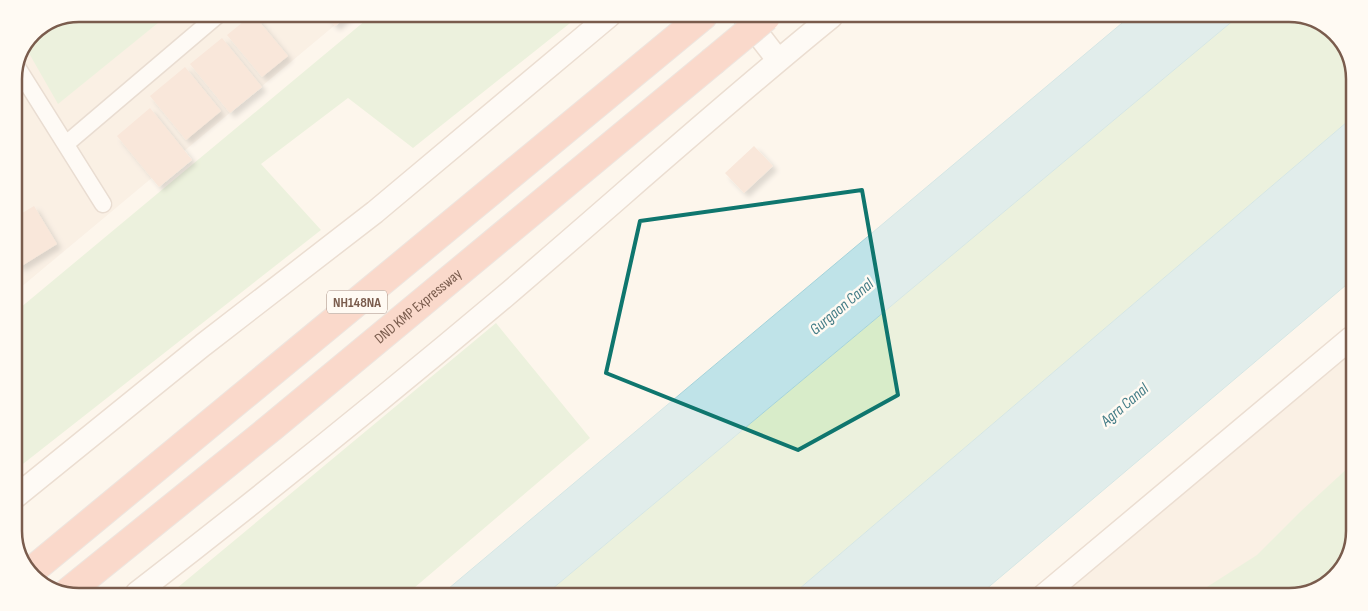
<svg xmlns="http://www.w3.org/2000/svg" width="1368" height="611" font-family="'Sofia Sans Condensed',sans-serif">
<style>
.residential{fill:#f5e8da}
.green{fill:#d8ecc9}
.water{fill:#bfe3e8;stroke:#a5d3da}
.building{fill:#f3d5c3;filter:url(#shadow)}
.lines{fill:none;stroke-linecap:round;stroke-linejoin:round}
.street-casing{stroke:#d1beb0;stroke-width:19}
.secondary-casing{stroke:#d6c0b0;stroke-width:25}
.highway-casing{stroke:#dad1cd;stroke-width:30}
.street{stroke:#fff;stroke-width:16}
.secondary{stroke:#fff;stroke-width:22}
.highway{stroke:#f7b7a3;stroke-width:28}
.highway-bridge-casing{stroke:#dad1cd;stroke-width:30;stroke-linecap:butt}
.highway-bridge{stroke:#f7b7a3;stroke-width:28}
.marked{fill:none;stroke:#0f766e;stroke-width:4;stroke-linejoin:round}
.labels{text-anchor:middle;stroke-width:5;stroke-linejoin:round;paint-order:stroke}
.shield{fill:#fffaf3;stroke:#a28b7f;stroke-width:1}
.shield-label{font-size:14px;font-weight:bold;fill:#7a5c4d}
.street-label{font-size:15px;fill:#7a5c4d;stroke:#fffaf3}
.water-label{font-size:16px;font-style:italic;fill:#437c86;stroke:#fffaf3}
.rim{fill:none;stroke:#7a5c4d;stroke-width:2.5}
</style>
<defs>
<filter id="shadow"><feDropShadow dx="4.5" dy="4.5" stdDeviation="2.5" flood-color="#0004"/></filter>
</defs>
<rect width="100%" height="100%" fill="#fdf6ec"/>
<path class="residential" d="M79,14L347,15L14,293V75L33,33Z
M1351,339L1349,557L1325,586L1289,597L1044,596Z"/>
<path class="green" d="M79,14H169L58,104L26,48L33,33Z
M372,15L579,16L413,148L348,98L261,164L321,230L14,471V313Z
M1235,19H1314L1343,43L1354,75V116L792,595L546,594Z
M496,323L590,438L407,594L171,593Z
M1350,466L1349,557L1325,586L1289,597H1198L1207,587L1257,555L1300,512Z"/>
<path class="water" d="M1128,18L1235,19L546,594H442Z
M1354,116L1352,280L978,596L792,595Z"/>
<path class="building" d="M253,14L288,56L262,77L227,35Z
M326,15H349L335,26Z
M222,38L262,87L230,113L190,64Z
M185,67L221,111L186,140L150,96Z
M150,108L192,160L159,187L117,136Z
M754,146L773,166L744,193L725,173Z
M34,206L57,244L20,267L14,258V218Z"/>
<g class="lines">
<defs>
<path id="street" d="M17,67L103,204
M66,144L219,14"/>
<path id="secondary" d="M744,16L778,60
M14,498L203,345L375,212L609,16
M137,593C261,497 384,398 504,297C613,204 719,108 831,17
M1043,596L1351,338"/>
<g id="highway">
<path d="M29,573L703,16"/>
<path id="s1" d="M68,592L272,427L712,62"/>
</g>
</defs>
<use href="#street" class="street-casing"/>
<use href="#secondary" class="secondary-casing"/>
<use href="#highway" class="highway-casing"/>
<use href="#street" class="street"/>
<use href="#secondary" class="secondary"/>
<use href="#highway" class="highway"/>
<defs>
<path id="highway-bridge" d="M712,62L766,17"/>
</defs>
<use href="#highway-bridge" class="highway-bridge-casing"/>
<use href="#highway-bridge" class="highway-bridge"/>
</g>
<path d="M0 0H1368V611H0ZM862,190L898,395L798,450L606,373L640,221Z" fill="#fdf6ec" fill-opacity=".55" fill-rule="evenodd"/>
<path class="marked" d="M862,190L898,395L798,450L606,373L640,221Z"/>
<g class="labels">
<rect class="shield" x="327" y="290.5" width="60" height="23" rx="4"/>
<g class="shield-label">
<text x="357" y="307">NH148NA</text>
</g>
<g class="street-label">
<text dy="5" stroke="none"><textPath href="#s1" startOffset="452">DND KMP Expressway</textPath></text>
</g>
<g class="water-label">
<text transform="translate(841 306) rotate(-40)" y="6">Gurgaon Canal</text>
<text transform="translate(1124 404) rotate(-40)" y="6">Agra Canal</text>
</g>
</g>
<path d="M0 0H1368V611H0ZM79 22H1289A57 57 0 0 1 1346 79V531A57 57 0 0 1 1289 588H79A57 57 0 0 1 22 531V79A57 57 0 0 1 79 22Z" fill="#fffaf3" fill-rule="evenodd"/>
<path class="rim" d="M79 22H1289A57 57 0 0 1 1346 79V531A57 57 0 0 1 1289 588H79A57 57 0 0 1 22 531V79A57 57 0 0 1 79 22Z"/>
</svg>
